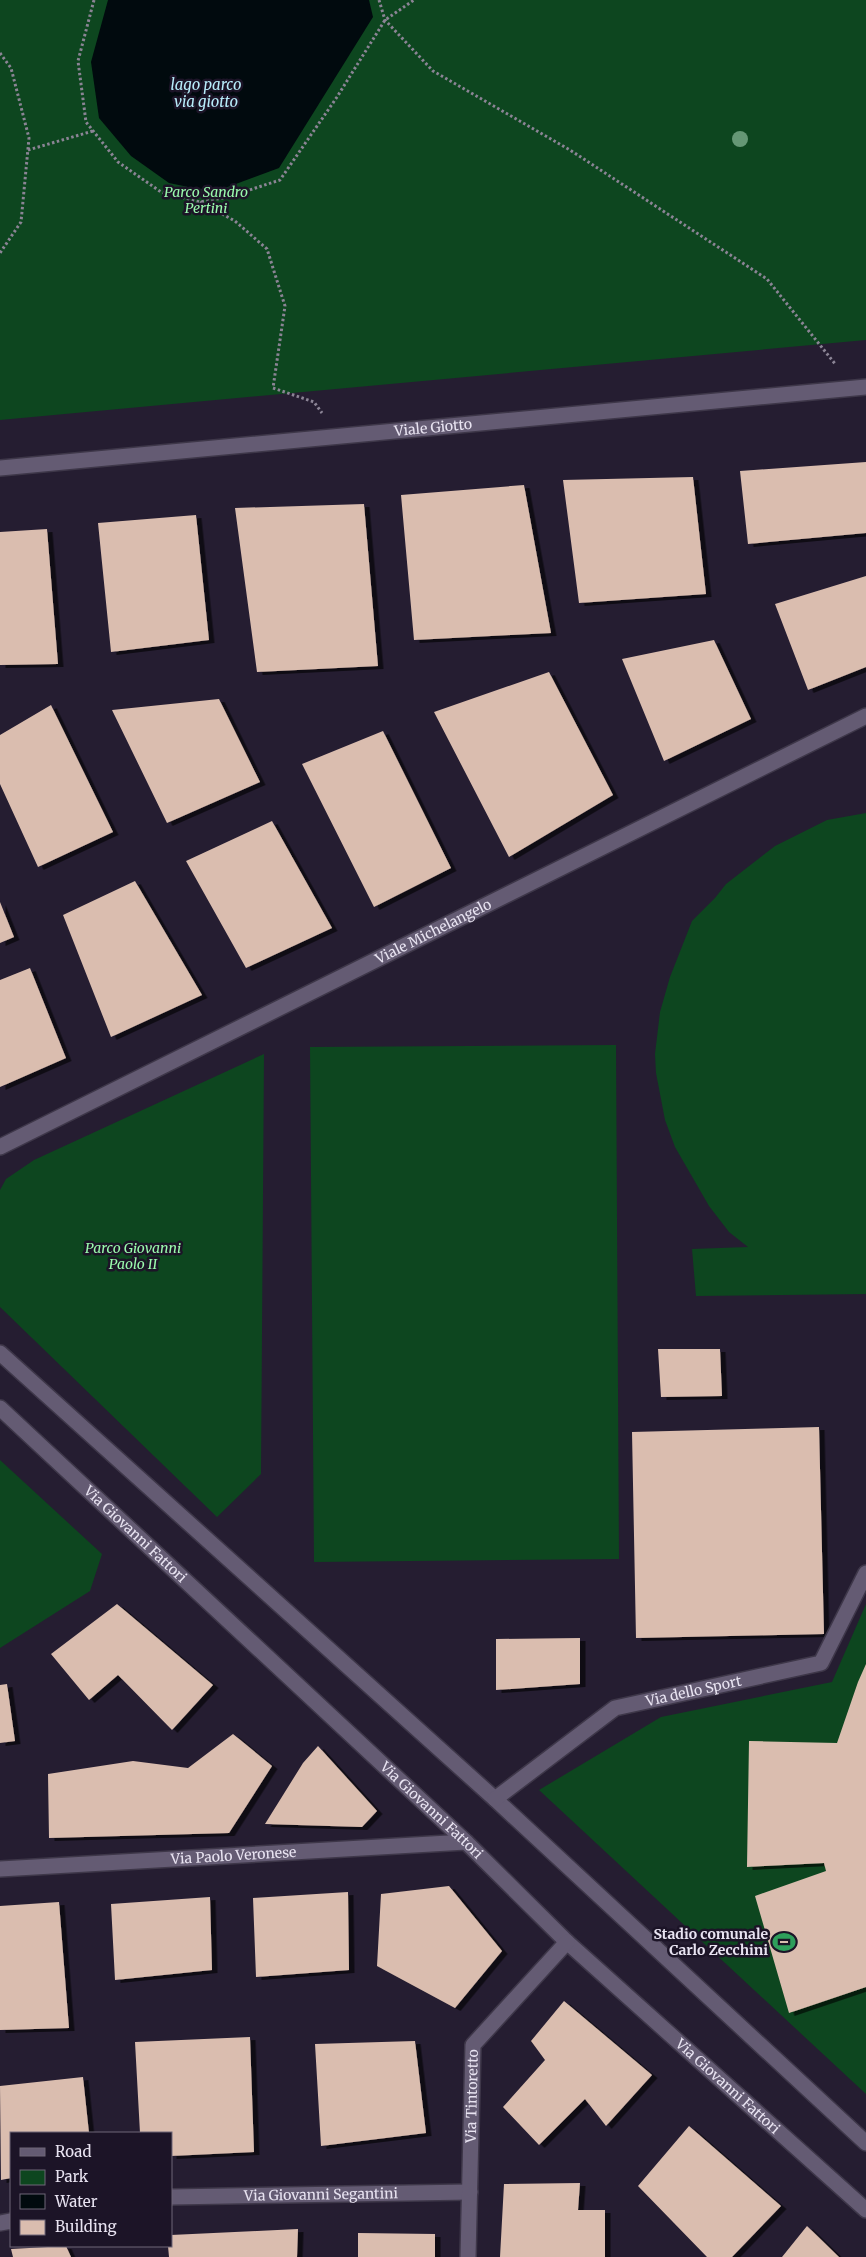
<svg xmlns="http://www.w3.org/2000/svg" width="866" height="2257" font-family="Merriweather,serif">
<style>
.green{fill:#0d461f}
.water{fill:#010a0e}
.building{fill:#dabdaf;filter:url(#shadow)}
.lines{fill:none;stroke-linecap:round;stroke-linejoin:round}
.minor-casing{stroke:#3e3749;stroke-width:18}
.path{stroke:#8b8495;stroke-width:3;stroke-dasharray:2.5 2.5;stroke-linecap:butt}
.minor{stroke:#645b73;stroke-width:15}
.tree{fill:#659775}
.labels{text-anchor:middle;stroke-width:5;stroke-linejoin:round;paint-order:stroke}
.park-label{font-size:14px;font-style:italic;fill:#9afbad;stroke:#1c1427}
.street-label{font-size:14px;fill:#e8e3f1;stroke:#1c1427}
.poi-label{font-size:14px;font-weight:bold;fill:#e8e3f1;stroke:#1c1427;text-anchor:end}
.water-label{font-size:15px;font-style:italic;fill:#b8ecfa;stroke:#1c1427}
</style>
<defs>
<filter id="shadow"><feDropShadow dx="5.5" dy="3" stdDeviation="0" flood-color="#0009"/></filter>
</defs>
<rect width="100%" height="100%" fill="#251d31"/>
<path class="green" d="M0,0H866V340L0,420Z
M866,813V1294L696,1296L692,1249L748,1247L729,1232L709,1206L675,1147L665,1120L656,1073L655,1054L660,1012L670,977L692,921L715,898L726,884L775,846L827,820Z
M616,1045L619,1559L314,1562L310,1047Z
M264,1054L261,1474L217,1517L0,1307V1190L6,1179L34,1160Z
M0,1460L102,1554L90,1591L0,1648Z
M866,1604V2094L539,1790L661,1717L832,1682Z"/>
<path class="water" d="M108,0H369L373,17L279,168L225,188L198,189L169,183L131,156L99,118L91,62Z"/>
<path class="building" d="M866,462V533L748,544L740,471Z
M693,477L706,594L579,603L563,480Z
M524,485L551,633L414,640L401,495Z
M364,504L378,666L257,672L235,508Z
M196,515L209,640L111,652L98,523Z
M47,529L58,664L0,665V532Z
M866,576V667L808,690L775,604Z
M714,640L751,719L664,761L622,659Z
M549,672L613,795L509,857L434,712Z
M219,699L260,782L167,823L112,710Z
M51,705L113,832L38,867L0,784V735Z
M383,731L451,868L374,907L302,764Z
M272,821L332,928L246,968L186,861Z
M135,881L202,995L111,1037L63,915Z
M0,902L14,937L0,943Z
M30,968L66,1058L0,1087V980Z
M658,1349H720L722,1396L661,1397Z
M819,1427L824,1634L636,1638L632,1432Z
M117,1604L213,1685L172,1730L118,1675L89,1700L51,1654Z
M580,1638V1684L496,1690V1639Z
M866,1664V1987L789,2013L755,1896L826,1871L824,1863L747,1867L749,1741L837,1743L858,1682Z
M7,1684L15,1741L0,1743V1685Z
M233,1734L272,1766L229,1833L49,1838L48,1774L133,1761L188,1768Z
M318,1746L377,1811L362,1827L265,1824L303,1763Z
M449,1886L502,1951L455,2008L377,1966L381,1894Z
M348,1892L349,1970L256,1977L253,1898Z
M210,1897L212,1970L115,1980L111,1904Z
M59,1902L69,2028L0,2030V1906Z
M564,2001L652,2075L606,2126L585,2099L539,2145L503,2107L545,2060L531,2041Z
M250,2037L254,2152L171,2156V2133H140L135,2042Z
M415,2041L426,2133L321,2146L315,2044Z
M83,2077L89,2133H11V2178L1,2180L0,2086Z
M689,2126L781,2206L732,2257H707L638,2186Z
M580,2183L578,2210H605V2257H500L504,2184Z
M807,2226L839,2257H782Z
M298,2229L297,2257H169L168,2246H171V2235Z
M358,2233L435,2234V2257H358Z
M66,2246L71,2257H13L11,2249Z"/>
<g class="lines">
<defs>
<g id="minor">
<path id="s1" d="M0,468L866,387"/>
<path id="s2" d="M0,1147L866,716"/>
<path d="M0,1353L495,1799L866,2143"/>
<path id="s3" d="M0,1408L466,1842L567,1942L866,2210"/>
<path id="s4" d="M495,1799L615,1708L821,1663L866,1573"/>
<path id="s5" d="M0,1869L466,1842"/>
<path id="s6" d="M171,2197L470,2192"/>
<path d="M0,2223L11,2221"/>
<path id="s7" d="M468,2257L473,2045L567,1942"/>
</g>
</defs>
<use href="#minor" class="minor-casing"/>
<path class="path" d="M94,0L78,61L86,122L118,162L161,192L200,202L228,197L280,180L337,97L385,20L414,0
M379,0L385,20L433,71L570,150L767,279L836,365
M0,53L11,68L29,138L21,222L0,253
M28,150L93,131
M200,202L235,221L267,249L285,306L273,388L314,402L322,413"/>
<use href="#minor" class="minor"/>
</g>
<circle class="tree" cx="740" cy="139" r="8"/>
<defs>
<symbol id="stadium-bare" viewBox="-9 -9 18 18"><path d="M0-5a6.5 5 0 1 0 0 10a6.5 5 0 1 0 0-10ZM-3.5-1.8h7v3.6h-7Z" fill="#2e9e5b" stroke="#1c1427" stroke-width="2.5" paint-order="stroke"/></symbol>
</defs>
<g fill-rule="evenodd">
<use href="#stadium-bare" x="768" y="1926" width="32" height="32"/>
</g>
<g class="labels">
<g class="park-label">
<text x="206" y="197">Parco Sandro<tspan x="206" dy="16">Pertini</tspan></text>
<text x="133" y="1253">Parco Giovanni<tspan x="133" dy="16">Paolo II</tspan></text>
</g>
<g class="street-label">
<text dy="5" stroke="none"><textPath href="#s1" startOffset="435">Viale Giotto</textPath></text>
<text dy="5" stroke="none"><textPath href="#s2" startOffset="484">Viale Michelangelo</textPath></text>
<text dy="5" stroke="none"><textPath href="#s3" startOffset="185">Via Giovanni Fattori</textPath></text>
<text dy="5" stroke="none"><textPath href="#s4" startOffset="231">Via dello Sport</textPath></text>
<text dy="5" stroke="none"><textPath href="#s3" startOffset="590">Via Giovanni Fattori</textPath></text>
<text dy="5" stroke="none"><textPath href="#s5" startOffset="234">Via Paolo Veronese</textPath></text>
<text dy="5" stroke="none"><textPath href="#s3" startOffset="995">Via Giovanni Fattori</textPath></text>
<text dy="5" stroke="none"><textPath href="#s7" startOffset="161">Via Tintoretto</textPath></text>
<text dy="5" stroke="none"><textPath href="#s6" startOffset="150">Via Giovanni Segantini</textPath></text>
</g>
<g class="poi-label">
<text x="768" y="1939">Stadio comunale<tspan x="768" dy="16">Carlo Zecchini</tspan></text>
</g>
<g class="water-label">
<text x="206" y="90">lago parco<tspan x="206" dy="17">via giotto</tspan></text>
</g>
</g>
<rect x="10" y="2132" width="162" height="115" fill="#1c1427" stroke="#6e6778"/>
<rect x="20" y="2148" width="25" height="8" fill="#645b73" stroke="#6e6778"/>
<text x="55" y="2157" font-size="15" fill="#e8e3f1">Road</text>
<rect x="20" y="2170" width="25" height="15" fill="#0d461f" stroke="#6e6778"/>
<text x="55" y="2182" font-size="15" fill="#e8e3f1">Park</text>
<rect x="20" y="2194" width="25" height="15" fill="#010a0e" stroke="#6e6778"/>
<text x="55" y="2207" font-size="15" fill="#e8e3f1">Water</text>
<rect x="20" y="2220" width="25" height="15" fill="#dabdaf" stroke="#6e6778"/>
<text x="55" y="2232" font-size="15" fill="#e8e3f1">Building</text>
</svg>
